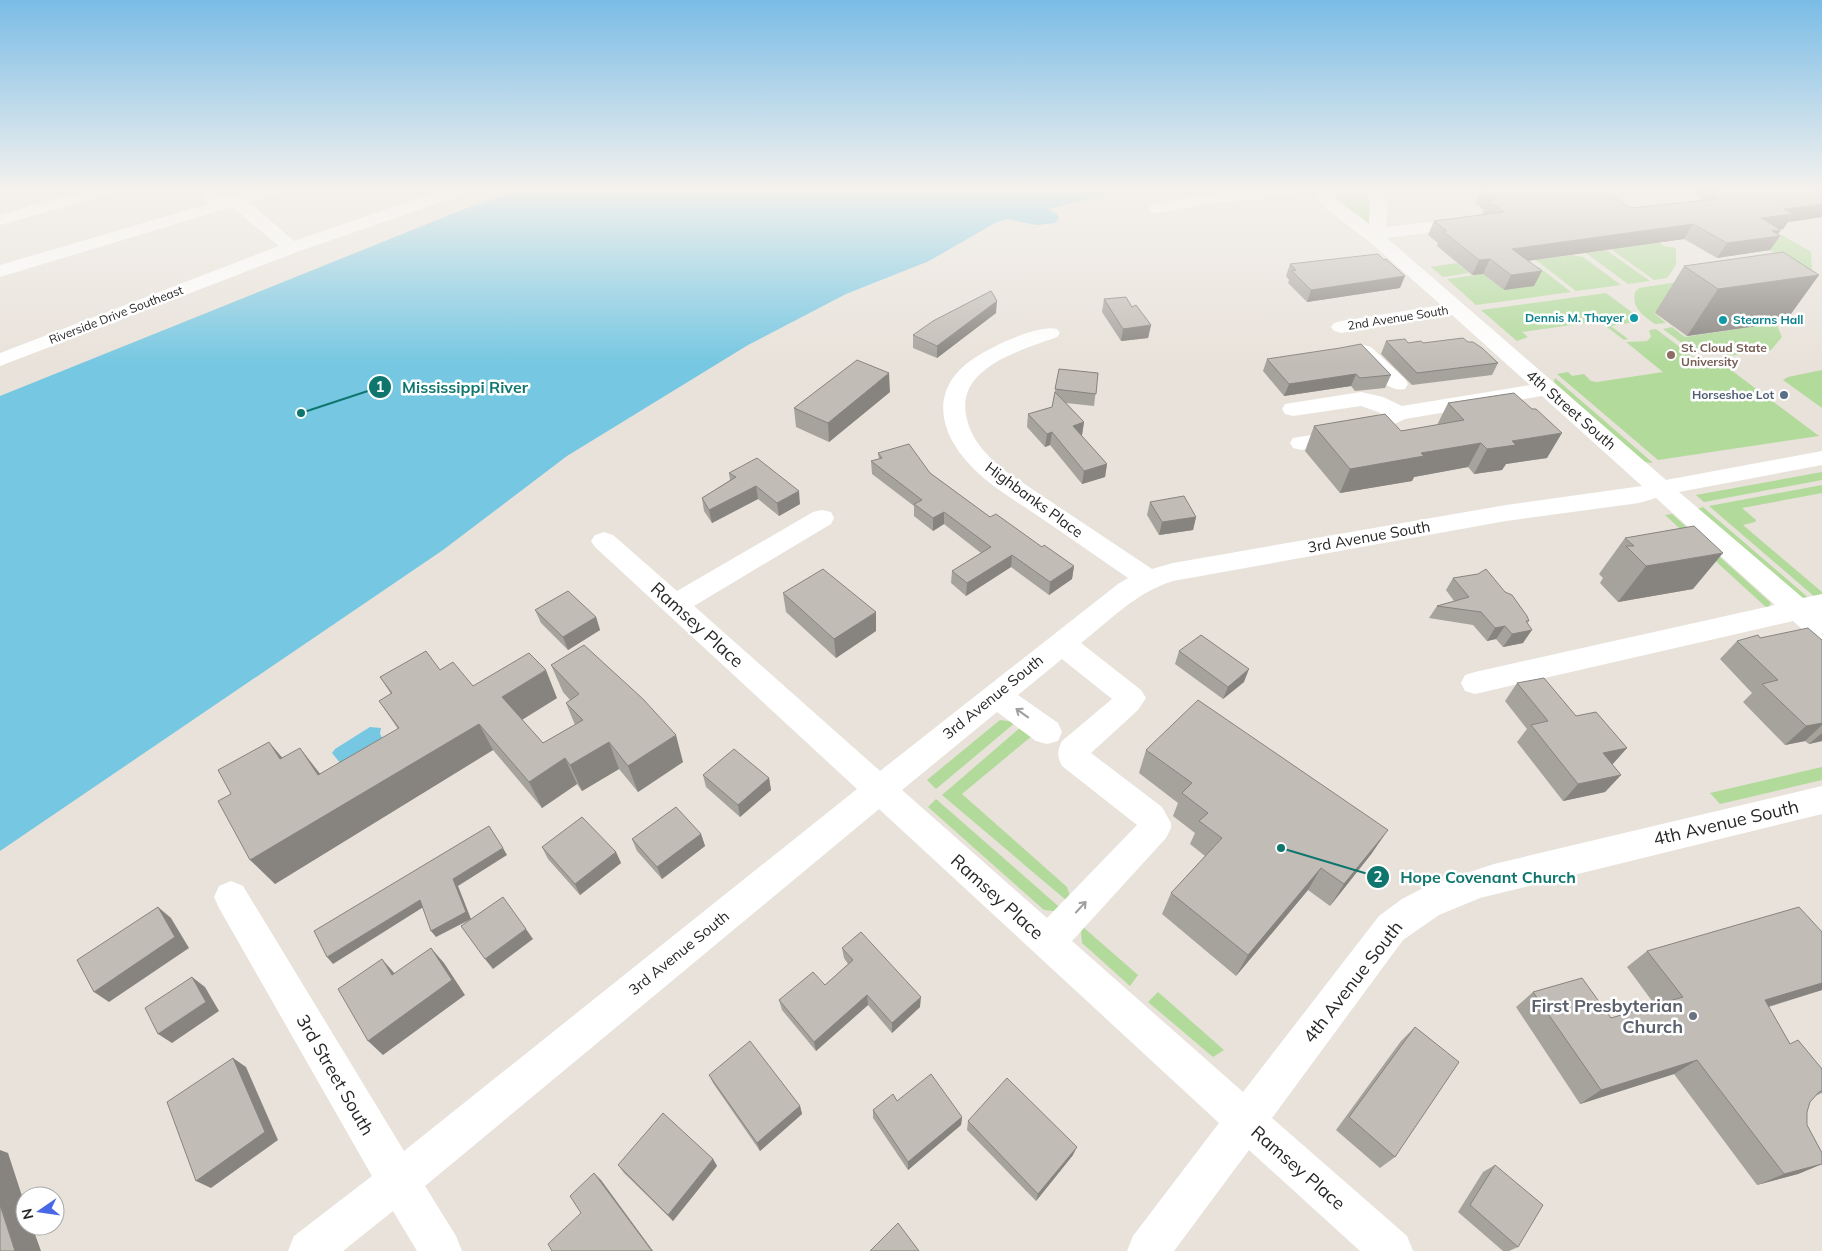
<svg xmlns="http://www.w3.org/2000/svg" width="1822" height="1251" font-family="Mulish,sans-serif">
<style>
.green{fill:#b1da9b}
.water{fill:#75c7e2}
.lines{fill:none;stroke-linecap:round;stroke-linejoin:round}
.minor{fill:#fff;fill-rule:evenodd}
.wall{fill:#a6a29c}
.shaded-wall{fill:#87847f}
.building{fill:#c1bcb5;stroke:#87847f}
.oneway{stroke:#9e9e9e}
.culture-dot{fill:#0f9aa8;stroke:#fff;stroke-width:2}
.education-dot{fill:#8d6e63;stroke:#fff;stroke-width:2}
.service-dot{fill:#5c6f8a;stroke:#fff;stroke-width:2}
.worship-dot{fill:#6b7280;stroke:#fff;stroke-width:2}
.labels{text-anchor:middle;stroke-width:5;stroke-linejoin:round;paint-order:stroke}
.far-street-label{font-size:12px;fill:#272727;stroke:#fff}
.far-culture-label{font-size:12px;font-weight:bold;fill:#0d838f;stroke:#fff;text-anchor:end}
.far-education-label{font-size:12px;font-weight:bold;fill:#785e54;stroke:#fff;text-anchor:start}
.far-service-label{font-size:12px;font-weight:bold;fill:#4e5e75;stroke:#fff;text-anchor:end}
.street-label{font-size:15px;fill:#272727;stroke:#fff}
.near-street-label{font-size:18px;fill:#272727;stroke:#fff}
.near-worship-label{font-size:18px;font-weight:bold;fill:#5b616d;stroke:#fff;text-anchor:end}
.leader{fill:none;stroke:#0f766e;stroke-width:2}
.callout-dot{fill:#0f766e;stroke:#fff;stroke-width:2}
.mark-label{font-size:15px;text-anchor:middle;font-weight:bold;fill:#fff}
.callout-label{font-size:16px;text-anchor:middle;font-weight:bold;fill:#0f766e;stroke:#fff;stroke-width:5;stroke-linejoin:round;paint-order:stroke}
</style>
<rect width="100%" height="100%" fill="#e8e2da"/>
<path class="green" d="M1370,194L1372,197L1369,229L1334,198Z
M1765,225L1811,252L1812,270L1790,262L1762,246Z
M1647,233L1664,246L1676,248V265L1667,278L1654,280L1611,249L1640,245Z
M1525,246L1543,259L1572,255L1583,257L1621,285L1576,291L1519,247Z
M1606,250L1650,281L1628,284L1586,253Z
M1457,263L1469,273L1443,277L1431,267Z
M1539,267L1571,292L1476,305L1447,279L1483,274L1504,290L1533,286L1514,271Z
M1710,277L1743,300L1654,313L1666,323L1655,324C1644,316 1631,308 1635,292L1639,288Z
M1606,293L1637,316L1635,322L1611,326L1628,339L1624,340L1599,321L1522,332L1528,337L1517,341L1481,310Z
M1776,323L1782,337L1771,350L1727,356L1700,348L1691,350L1663,329L1672,327L1685,337Z
M1656,329L1701,363L1723,360L1721,361L1723,364L1819,436L1658,460L1557,374L1568,372L1572,376L1584,374L1591,381L1597,382L1663,372L1626,342L1647,341L1651,337L1649,330Z
M1822,370V408L1783,380L1788,377Z
M1555,378L1653,463L1644,462L1554,382Z
M1822,472V480L1704,502L1696,495Z
M1822,485V493L1742,508L1756,520L1755,522L1743,525L1822,592V597L1816,598L1709,506Z
M1703,507L1811,600L1798,597L1697,509Z
M1672,514L1771,603L1768,609L1665,515Z
M1000,720L1016,722L936,789L927,780Z
M1021,727L1033,735L962,794L1067,887L1070,896L1066,900L942,795Z
M1822,767V780L1720,804L1710,793Z
M936,799L1057,905L1060,907L1054,911L1044,910L928,807Z
M1083,927L1138,975L1130,986L1082,943L1081,932Z
M1158,992L1224,1050L1213,1057L1148,1002Z"/>
<path class="water" d="M521,190H1117L1106,195L1048,209L1057,214L1059,218L1055,223L1037,225L1006,219L995,223L929,261L846,294L748,345L567,456L443,550L0,851V396L467,208Z
M370,727L381,728L380,734L384,741L341,764L332,753L335,749Z"/>
<g class="lines">
<path class="minor" d="M85,190H112L110,194L0,225V215Z
M195,190H213C227,203 240,191 255,190C264,190 272,190 280,190L278,194L249,202L294,241L442,190H467L465,194L297,252L0,366V353L279,246L232,207L0,277V265L208,204Z
M1243,190H1298L1296,194L1290,195L1200,205L1158,213L1152,212L1149,208L1152,204L1158,203L1200,195Z
M1315,190H1331L1336,199L1369,224L1370,202L1365,190H1381L1388,202L1386,227L1460,218L1466,219L1469,223L1466,227L1460,228L1387,238L1666,480L1822,451V465L1679,492L1803,598L1822,594V641L1812,638L1793,621L1475,694L1465,691L1461,683L1465,675L1475,672L1775,605L1656,498L1639,503L1506,521L1173,581C1137,592 1110,620 1081,643L1141,690L1146,698L1138,710L1091,753L1162,807L1171,823V828L1166,838L1072,941L1243,1092L1379,916L1402,899L1427,886L1494,864L1822,786V814L1480,898L1439,915L1403,940L1272,1118L1407,1236L1413,1251H1360L1249,1150L1174,1251H1127L1133,1236L1219,1123L879,809L425,1186L456,1236L462,1251H417L393,1211L343,1251H288L294,1236L372,1176L219,908L214,897L219,886L231,881L243,886L404,1151L857,789L595,547L591,541L595,535L604,532L613,535L677,591L813,512L822,510L831,512L834,518L831,524L694,606L880,771L1118,584L1128,578C1100,559 1072,539 1044,520C1021,504 996,490 976,471C938,435 927,388 976,357C992,346 1039,324 1057,329L1060,333L1057,337C1023,350 957,366 966,415C971,442 990,459 1011,475L1152,569L1173,563L1506,505L1642,486L1542,396L1405,419L1388,427L1384,435L1301,450L1293,448L1290,443L1293,438L1365,426L1369,419L1381,413L1361,406L1293,416L1285,414L1282,409L1285,404L1361,392L1383,397L1402,406L1530,385L1452,315L1341,333L1334,331L1331,327L1334,323L1341,321L1441,305L1371,243L1324,207L1316,196ZM1062,659L1112,699L1062,741C1057,751 1057,756 1062,766L1137,825L1047,918L902,790L997,712L1036,741L1047,744L1058,741L1062,732L1058,723L1018,695Z
M1364,345L1371,347L1405,379L1408,384L1405,389C1385,393 1370,368 1357,355L1354,351L1357,347Z"/>
</g>
<path class="wall" d="M1481,190H1602L1631,208L1704,200L1688,190H1822V217L1788,222L1783,229H1780L1781,230L1778,234L1780,236L1770,250L1717,258L1684,239L1528,261L1534,286L1504,290L1483,274L1472,275L1437,246L1438,243L1428,235L1434,221L1482,215L1484,210L1475,203Z
M1290,264L1400,288L1307,302L1288,283L1289,280L1286,276Z
M1684,266L1819,275L1785,322L1687,336L1655,313Z
M1104,299L1132,307L1151,325L1148,338L1121,341L1102,312Z
M996,313L937,358L913,348V335Z
M1386,341L1408,343L1468,342L1498,363L1492,375L1412,385L1381,354Z
M1267,359L1391,375L1385,388L1355,391L1351,386L1284,396L1263,371Z
M1059,369L1098,373L1094,406L1066,403L1084,422L1082,435H1081L1107,464L1105,477L1082,484L1050,445L1045,447L1027,427L1028,414L1052,407Z
M890,392L829,442L796,427L794,408Z
M1448,403L1547,458L1506,464L1502,470L1474,474L1468,467L1414,477L1412,481L1340,493L1305,451L1314,426L1401,431L1437,425Z
M878,453L930,473L990,517L1042,547L1074,566L1072,579L1049,595L1011,567L966,596L951,583L952,571L981,553L944,524L933,531L914,516V506L872,474L871,461L879,459Z
M729,473L800,504L779,516L758,499L712,523L704,511L702,498L730,480Z
M1150,502L1196,517L1193,530L1159,535L1147,515Z
M1625,538L1693,589L1618,602L1600,583L1603,578L1599,574Z
M1453,578L1529,621L1527,623L1523,643L1503,647L1496,639L1487,641L1473,625L1429,618L1437,606L1454,601L1446,590Z
M783,593L876,631L836,658L786,612Z
M535,610L596,617L600,630L568,650L541,623Z
M1760,638L1822,640V741L1809,744L1805,741L1785,745L1743,702L1752,693L1720,659L1737,641Z
M1179,651L1244,682L1223,699L1175,664Z
M551,665L683,762L638,792L619,769L582,791L577,784L542,808L493,750L275,884L231,794L282,758L320,774L398,729L379,701L391,694L380,677L440,670L473,686L557,698L522,720L543,743L575,725L566,703L570,700L563,692Z
M1517,683L1576,716L1627,748L1612,764L1621,775L1605,792L1563,801L1517,742L1527,729L1505,701Z
M1146,750L1372,853L1330,906L1308,890L1236,976L1162,914L1171,893L1205,856L1190,844L1195,833L1173,816L1178,803L1139,773Z
M703,775L769,778L771,790L740,817L706,787Z
M701,834L705,846L662,879L637,851L632,839Z
M542,847L616,852L621,863L580,895L548,859Z
M1822,932V990L1769,1007L1790,1044L1822,1069V1093L1815,1096L1810,1102L1807,1112V1125L1822,1153V1164L1798,1174L1757,1185L1674,1074L1580,1104L1516,1007L1533,992L1611,1018L1655,1005L1627,967L1647,951Z
M842,948L920,1007L892,1033L868,1005L816,1051L782,1010L779,1000L825,985L848,964L844,958Z
M1415,1027L1395,1157L1380,1168L1336,1130L1401,1041Z
M709,1075L800,1106L802,1114L760,1151L713,1083Z
M897,1101L962,1117L961,1125L908,1170L873,1118V1110Z
M968,1121L1073,1155L1036,1201L967,1130Z
M713,1159L717,1166L673,1221L624,1173L618,1165Z
M1495,1165L1518,1247L1509,1251H1503L1458,1212L1483,1172Z"/>
<path class="shaded-wall" d="M1822,203V217L1788,222L1783,229L1752,233L1761,218L1784,209Z
M1693,224L1684,239L1505,264L1512,249Z
M1781,230L1776,236H1780L1770,250L1717,258L1727,243L1772,231Z
M1490,259L1483,274L1472,275L1479,260Z
M1542,271L1534,286L1504,290L1511,275Z
M1819,275L1785,322L1687,336L1718,289Z
M1405,276L1400,288L1307,302L1311,290Z
M997,301L996,313L937,358V346Z
M1151,325L1148,338L1121,341L1123,329Z
M889,373L890,392L829,442L828,423Z
M1356,374L1351,386L1284,396L1289,384Z
M1084,422L1082,435L1071,438L1073,426Z
M1052,432L1050,445L1045,447L1047,434Z
M1562,433L1547,458L1506,464L1502,470L1474,474L1487,449L1512,441Z
M1481,443L1468,467L1414,477L1412,481L1340,493L1350,469L1421,453Z
M1107,464L1105,477L1082,484L1084,471Z
M756,486L758,499L712,523L709,510Z
M799,491L800,504L779,516L777,503Z
M944,512V524L933,531V518Z
M1196,517L1193,530L1159,535L1162,522Z
M1723,553L1693,589L1618,602L1646,566Z
M1012,555L1011,567L966,596L967,583Z
M1074,566L1072,579L1049,595L1050,582Z
M876,612V631L836,658L834,639Z
M596,617L600,630L568,650L563,637Z
M1505,626L1496,639L1487,641L1495,628Z
M1532,630L1523,643L1503,647L1512,634Z
M1249,669L1244,682L1223,699L1228,687Z
M546,670L557,698L515,724L502,697Z
M1822,723V725L1805,741L1785,745L1806,726Z
M479,724L493,750L275,884L250,860Z
M1822,733V741L1809,744Z
M676,735L683,762L638,792L628,766Z
M269,742L291,768L280,759Z
M609,742L619,769L582,791L570,765Z
M300,748L321,775H318Z
M1627,748L1612,765L1603,753Z
M565,758L577,784L542,808L529,782Z
M1621,775L1605,792L1563,801L1578,784Z
M769,778L771,790L740,817L738,805Z
M1388,830L1372,853L1330,906L1344,884Z
M701,834L705,846L662,879L657,867Z
M503,848L507,855L458,886L471,919L436,937L431,931L453,879Z
M616,852L621,863L580,895L575,884Z
M1321,868L1308,890L1236,976L1248,955Z
M420,900L425,906L333,964L327,957Z
M158,907L171,918L189,948L109,1002L94,992Z
M526,929L533,939L493,969L485,959Z
M431,948L444,963L465,995L383,1055L368,1041Z
M382,959L396,975H392Z
M192,977L205,987L219,1011L172,1043L158,1034Z
M1822,983V990L1740,1015L1765,1000Z
M867,995L868,1005L816,1051L814,1042Z
M921,997L920,1007L892,1033V1023Z
M233,1058L246,1067L278,1140L211,1188L196,1181Z
M1697,1060L1674,1074L1580,1104L1601,1090Z
M800,1106L802,1114L760,1151L757,1143Z
M962,1117L961,1125L908,1170V1162Z
M1077,1147L1073,1155L1036,1201L1038,1194Z
M0,1150L8,1153L25,1205V1226H32L41,1251H15L0,1205Z
M713,1159L717,1166L673,1221L668,1215Z
M1822,1164L1798,1174L1757,1185L1784,1174Z
M594,1173L601,1180L653,1251H652Z"/>
<path class="building" d="M1483,190H1602L1631,208L1719,199L1710,193L1722,192L1719,190H1822V204L1784,209L1793,214L1761,218L1781,230L1772,231L1780,236L1727,243L1693,224L1512,249L1542,271L1511,275L1490,259L1479,260L1443,231H1447L1434,221L1504,212L1488,201L1496,200Z
M1783,252L1819,275L1718,289L1684,266Z
M1378,254L1384,260L1386,259L1405,276L1311,290L1292,271L1296,270L1290,264Z
M991,291L997,301L937,346L913,335L933,321Z
M1126,297L1132,307L1136,305L1151,325L1123,329L1104,299Z
M1463,338L1468,342H1473L1482,348L1498,363L1417,373L1386,341L1405,339L1408,343L1421,341L1423,343Z
M1361,344L1391,375L1360,378L1356,374L1289,384L1267,359L1340,348Z
M857,360L889,373L828,423L794,408Z
M1059,369L1098,373L1096,394L1055,389Z
M1055,392L1084,422L1073,426L1107,464L1084,471L1052,432L1047,434L1028,414L1052,407Z
M1514,393L1532,409H1536L1562,433L1512,441L1516,445L1487,449L1481,443L1421,453L1424,456L1350,469L1314,426L1385,414L1401,431L1464,420L1448,403Z
M909,444L930,473L990,517L996,514L1042,547L1044,545L1074,566L1050,582L1012,555L967,583L952,571L991,547L944,512L933,518L914,504L922,500L871,461L882,458L878,453Z
M757,458L799,491L777,503L756,486L709,510L702,498L736,477L729,473Z
M1184,496L1196,517L1162,522L1150,502Z
M1694,526L1723,553L1646,566L1626,546H1634L1625,538Z
M823,569L876,612L834,639L783,593Z
M1486,569L1505,592L1512,595L1527,616L1529,621H1526L1532,630L1512,634L1505,626L1495,628L1481,612L1437,606L1469,597L1453,578L1478,574Z
M568,591L596,617L563,637L535,610Z
M1808,628L1822,640V723L1806,726L1762,684L1778,680L1737,641L1758,635L1760,638Z
M1201,635L1249,669L1228,687L1179,651Z
M584,645L643,699L676,735L628,766L609,742L570,765L565,758L529,782L479,724L250,860L218,801L231,794L218,770L269,742L280,759L300,748L318,775L399,728L379,701L392,693L380,677L426,651L440,670L453,662L473,686L529,653L546,670L502,697L543,743L583,720L566,703L579,694L551,665Z
M1544,678L1576,716L1596,712L1627,748L1603,753L1621,775L1578,784L1531,725L1548,721L1517,683Z
M1198,700L1388,830L1344,884L1321,868L1248,955L1171,893L1222,838L1199,821L1208,813L1182,793L1192,783L1146,750Z
M734,749L769,778L738,805L703,775Z
M676,807L701,834L657,867L632,839Z
M582,817L616,852L575,884L542,847Z
M489,826L503,848L453,879L466,912L431,931L420,900L327,957L314,931Z
M503,897L526,929L485,959L461,926Z
M158,907L175,937L94,992L77,960Z
M1799,907L1822,932V983L1765,1000L1790,1044L1798,1040L1822,1069V1091L1819,1092L1810,1102L1807,1112V1125L1822,1153V1164L1784,1174L1697,1060L1601,1090L1533,992L1582,978L1611,1018L1683,997L1647,951Z
M861,932L921,997L892,1023L867,995L814,1042L779,1000L813,972L825,985L853,960L842,948Z
M431,948L452,980L368,1041L338,989L382,959L392,975Z
M192,977L206,1002L158,1034L145,1008Z
M1415,1027L1459,1062L1395,1157L1349,1117Z
M750,1041L800,1106L757,1143L709,1075Z
M233,1058L265,1132L196,1181L167,1102Z
M931,1074L962,1117L908,1162L873,1110L893,1094L897,1101Z
M1007,1078L1077,1147L1038,1194L968,1121Z
M663,1113L713,1159L668,1215L618,1165Z
M1495,1165L1543,1205L1518,1247L1470,1205Z
M594,1173L652,1251H552L548,1244L581,1213L570,1196Z
M0,1205L15,1251H0Z
M898,1223L919,1251H870Z"/>
<defs><path id="oneway-shaft" d="M-6 0H5M1.5-3L5.5 0L1.5 3" fill="none" stroke-width="1.6" stroke-linecap="round" stroke-linejoin="round" transform="scale(1.25)"/></defs>
<g class="oneway">
<use href="#oneway-shaft" transform="translate(1022 713) rotate(-144)"/>
<use href="#oneway-shaft" transform="translate(1081 907) rotate(-47)"/>
</g>
<linearGradient id="sky" x2="0" y2="1"><stop stop-color="#7abce6"/><stop offset="0.52" stop-color="#f5f2ee"/><stop offset="1" stop-color="#f5f2ee" stop-opacity="0"/></linearGradient>
<rect width="1822" height="365" fill="url(#sky)"/>
<g class="culture-dot">
<circle cx="1634" cy="318" r="5"/>
<circle cx="1723" cy="320" r="5"/>
</g>
<circle class="education-dot" cx="1671" cy="355" r="5"/>
<circle class="service-dot" cx="1784" cy="395" r="5"/>
<circle class="worship-dot" cx="1693" cy="1016" r="5"/>
<g class="labels">
<g class="far-street-label">
<text transform="translate(116 315) rotate(-21)" y="4">Riverside Drive Southeast</text>
<text transform="translate(1398 318) rotate(-9)" y="4">2nd Avenue South</text>
</g>
<g class="far-culture-label">
<text x="1624" y="322">Dennis M. Thayer</text>
<text x="1733" y="324" text-anchor="start">Stearns Hall</text>
</g>
<g class="far-education-label">
<text x="1681" y="352">St. Cloud State<tspan x="1681" dy="14">University</tspan></text>
</g>
<g class="far-service-label">
<text x="1774" y="399">Horseshoe Lot</text>
</g>
<g class="street-label">
<text transform="translate(1571 410) rotate(41)" y="5">4th Street South</text>
<text transform="translate(1034 500) rotate(36)" y="5">Highbanks Place</text>
<text transform="translate(1369 537) rotate(-10)" y="5">3rd Avenue South</text>
<text transform="translate(993 697) rotate(-39)" y="5">3rd Avenue South</text>
<text transform="translate(679 953) rotate(-39)" y="5">3rd Avenue South</text>
</g>
<g class="near-street-label">
<text transform="translate(697 625) rotate(42)" y="6">Ramsey Place</text>
<text transform="translate(1726 823) rotate(-13)" y="6">4th Avenue South</text>
<text transform="translate(997 897) rotate(42)" y="6">Ramsey Place</text>
<text transform="translate(1353 982) rotate(-52)" y="6">4th Avenue South</text>
<text transform="translate(335 1075) rotate(60)" y="6">3rd Street South</text>
<text transform="translate(1298 1168) rotate(41)" y="6">Ramsey Place</text>
</g>
<g class="near-worship-label">
<text x="1683" y="1012">First Presbyterian<tspan x="1683" dy="21">Church</tspan></text>
</g>
</g>
<path class="leader" d="M301 413L380 387M1281 848L1378 877"/>
<g class="callout-dot">
<circle cx="301" cy="413" r="5"/>
<circle cx="1281" cy="848" r="5"/>
<circle cx="380" cy="387" r="12"/>
<circle cx="1378" cy="877" r="12"/>
</g>
<g class="mark-label">
<text x="380" y="392">1</text>
<text x="1378" y="882">2</text>
</g>
<g class="callout-label">
<text x="465" y="393">Mississippi River</text>
<text x="1488" y="883">Hope Covenant Church</text>
</g>
<g transform="translate(40 1211) rotate(257)"><circle r="24" fill="#ffffff" stroke="#a9a9a9"/>
<path d="M0-4L9 19L0 12L-9 19Z" fill="#4868e7"/>
<text y="-8" font-size="14" font-weight="bold" text-anchor="middle" fill="#272727">N</text>
</g>
</svg>
